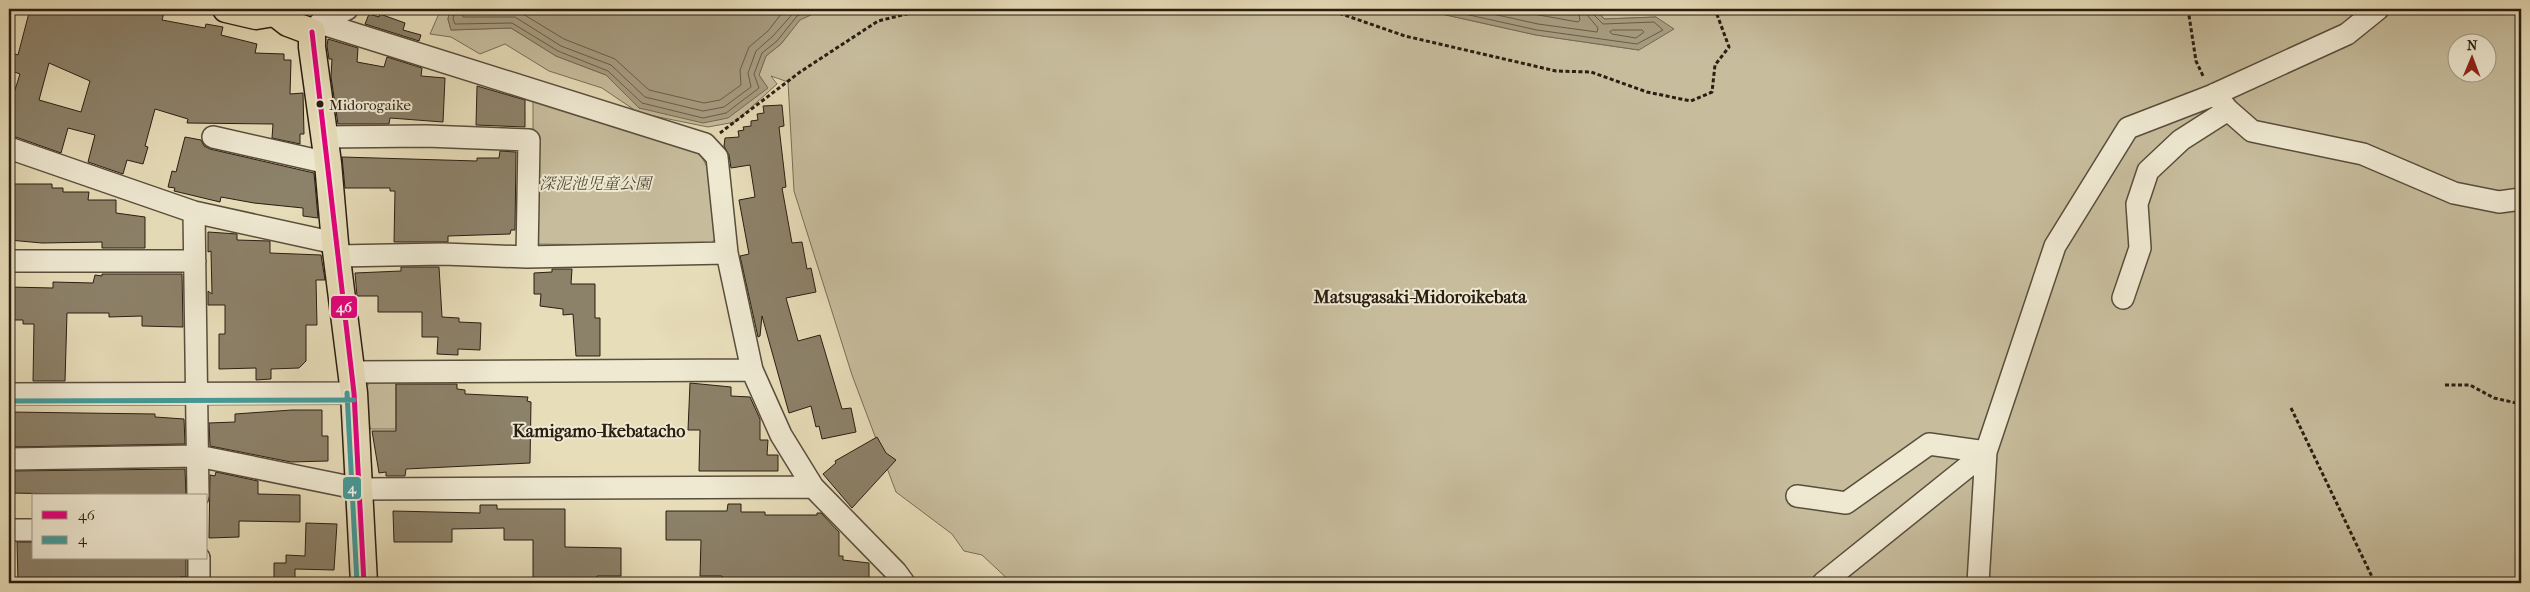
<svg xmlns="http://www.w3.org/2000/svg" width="2530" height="592" font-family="'IM FELL French Canon','Noto Serif JP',serif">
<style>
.green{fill:#c7bd9d;stroke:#786e58;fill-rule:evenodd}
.water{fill:#a79c80;stroke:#756a54}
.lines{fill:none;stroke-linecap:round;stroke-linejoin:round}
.shore{stroke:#685d49;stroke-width:1}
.building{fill:#8c8169;stroke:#2a1e12;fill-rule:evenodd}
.minor-casing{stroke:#594e3c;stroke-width:24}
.major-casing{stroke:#2a1e12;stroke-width:29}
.path{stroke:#2a1e12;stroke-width:3;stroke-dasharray:4 2.5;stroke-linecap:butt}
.minor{stroke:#efe9d2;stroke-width:21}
.major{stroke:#e7ddb9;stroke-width:26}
.bus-1-casing{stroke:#efe9d2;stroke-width:9}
.bus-2-casing{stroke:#efe9d2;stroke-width:9}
.bus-1{stroke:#e5007d;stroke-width:5}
.bus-2{stroke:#439c9b;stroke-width:5}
.bus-dot{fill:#2a1e12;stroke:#efe9d2;stroke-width:2}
.labels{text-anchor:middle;stroke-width:4;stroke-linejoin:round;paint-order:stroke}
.bus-label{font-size:15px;fill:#2a1e12;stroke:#efe9d2;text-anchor:start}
.park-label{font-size:16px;font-style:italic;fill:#594e3c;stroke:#efe9d2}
.neighbourhood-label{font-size:18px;font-weight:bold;fill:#2a1e12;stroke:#efe9d2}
.line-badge{stroke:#efe9d2;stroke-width:2}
.badge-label{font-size:14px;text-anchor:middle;font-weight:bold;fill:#fff}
</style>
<rect width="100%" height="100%" fill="#e7ddb9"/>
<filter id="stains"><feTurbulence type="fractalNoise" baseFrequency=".004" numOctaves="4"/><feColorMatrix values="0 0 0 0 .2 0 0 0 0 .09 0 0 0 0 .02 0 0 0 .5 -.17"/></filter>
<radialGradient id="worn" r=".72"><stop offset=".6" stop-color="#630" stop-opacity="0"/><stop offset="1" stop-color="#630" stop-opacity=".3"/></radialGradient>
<path class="green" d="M441,9H450L448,19L451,30L511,28L556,56L606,75L639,108L668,113L767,87L759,75L766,56L781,44L800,19L824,9H1419L1536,35L1639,50L1656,17L1604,19L1596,9H2521V583H1012L982,555L964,551L952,534L896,492L852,375L794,191L788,82L771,76L777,84L735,122L708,127L639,113L602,88L549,71L505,44L480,54L451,37L430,34ZM2458,42H2488V72H2458Z
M533,99L697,153L702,157L707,167L718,237L707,246L533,244Z
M374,378H396V429H370L366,387Z"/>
<path class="water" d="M450,9H824L800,20L781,44L766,56L759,75L768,88L728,118L703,123L639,108L606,75L556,56L511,28L451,30L448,19Z
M1419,9H1596L1604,19L1656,17L1674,29L1639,50L1536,35Z"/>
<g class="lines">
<path class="shore" d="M455,9L453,19L455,24L512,23L558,51L608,71L642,103L703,118L726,113L759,88L754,74L762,53L777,41L797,16L812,9
M461,9L463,17H515L561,46L611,65L645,97L703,111L724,107L751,87L748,73L756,51L773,36L797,9
M469,9L518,11L564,39L615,59L649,90L704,103L720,100L741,85L740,70L749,47L768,31L785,9
M1442,9L1537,30L1637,44L1663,30L1654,22L1603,24L1593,14L1592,9
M1470,9L1538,24L1597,32L1598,28L1588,16L1586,9
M1505,9L1578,22L1580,20L1578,9
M1613,30H1642L1644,32L1636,38L1612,34L1610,32Z"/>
</g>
<path class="building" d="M30,9H165L162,20L205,28L206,24L223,27L221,35L257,44L255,53L284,54V60H291L290,94L303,93L304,134H300V144L272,138L273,124L187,123L188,119L155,109L145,146L148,147L143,164L127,160L123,174L88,162L95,135L68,128L61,153L10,135L13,125L9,124V98L12,99L20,74L9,70V52L18,55ZM49,63L90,81L81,112L39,100Z
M369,14L379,17L380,14L405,23L403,30L421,35L419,41L365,24Z
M328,39L358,48L357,62L384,67L387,57L422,68L421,76L445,78L443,122L390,118L389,124H338L331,77L332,59H329L327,46Z
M477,86L525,100V127L476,125Z
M782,105L784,126L779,127L786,187L782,188L792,243L802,242L807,269L811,268L816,292L786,298L798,341L820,335L842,409L851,408L856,432L822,439L819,426L816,427L811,406L789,413L762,316L760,336L758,337L740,256L749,254L739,200L755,197L750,165L731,168L729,155L724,146L725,138L739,137L738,131L744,130L743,127L751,126V121L758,120L757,114L764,113L763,106Z
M185,137L201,140L204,146L210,149L314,173L318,218L303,216V208L254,203L221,197L220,202L174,191L175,188L168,187L172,171L176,172Z
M500,151L516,152L515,230H511L510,234L448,236V242H394L395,191H390V188H345L342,157L477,161V158H499Z
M9,184H52V188H63V192H89L88,200H116V213L145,217V248H102V242L42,243L9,240Z
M208,232L237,234V240L270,241V253L321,255L325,280H316L317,325H306V361L299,368L271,369V379L256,380V368L219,369V334H225V305H208V291L212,294L211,251L208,252Z
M401,267H439L442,317L459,318V322L481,323L480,350L458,349V355L437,354L438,337H422V312H378V296H357L355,273L401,271Z
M552,269H572L571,284H595V318H600V356H576L573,314L563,315V309L540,306L541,294H534V273L552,272Z
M102,274H182L183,327L142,326V316L109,317V313H67L65,381H33L34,324H23V320H9V287L53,288V282L93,283L95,275L102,276Z
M690,383L731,387V396L750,397L760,419V440H768L767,455H778V471H699L700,430H688Z
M396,384H457V389L465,390V394L528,397L527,401L531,402L530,463L406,469L405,476H386V472L379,473L372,431H396Z
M292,410H322V436H328V461L291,462L210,446L209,423L235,422V414Z
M9,412L155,414V417L184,419L185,444L9,447Z
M877,437L886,453L896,460L852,508L823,474L836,463L835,461Z
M185,469L186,496L9,493V471Z
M216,472L258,481V494L300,495V522L239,521V537L209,538L210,475L215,476Z
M728,504H741V512H765V515H817V513H821L839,532V556H843V560L869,563V583L722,580V576H700L701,540H666V511H727Z
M480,505H497V509H565V547L621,548V576H597V583L533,582V540H504V528L452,529V542H394L393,511L480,513Z
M306,523L337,524L334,570L295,569V580H274V563H286V555L305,556Z
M17,542H34V558H186V577H180V581H166V583H136V581L18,583Z"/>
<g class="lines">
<defs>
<path id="minor" d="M320,23L705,144L717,157L727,253L752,370L781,435L813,487L896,572L904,583
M314,30L320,23L347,9
M2215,94L2228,110L2252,131L2363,154L2454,193L2499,202L2521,199
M213,137L328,163
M323,137L426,136L529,140L527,257
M9,148L194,212L335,243
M194,212L198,496
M338,256L443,254L527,257L727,253
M9,261H195
M2123,298L2140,248L2137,204L2148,171L2181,140L2228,110
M351,372L752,370
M9,394L354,393
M9,459L198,456L360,489L813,487
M1797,496L1846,503L1929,444L1986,452
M9,530H34
M199,558V583
M1823,583L1986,452
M1978,583L1986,452L2055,246L2128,128L2211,96L2347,34L2378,9"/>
<path id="major" d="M226,9L256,16L274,13
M270,9L288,23L312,32V47L328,163L335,243L354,393L364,583"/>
</defs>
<use href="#minor" class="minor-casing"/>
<use href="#major" class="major-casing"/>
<path class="path" d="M1327,9L1405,36L1556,71L1591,72L1647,92L1691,101L1712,92L1715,65L1729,47L1715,9
M2188,9L2196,61L2204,78
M720,133L800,72L878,21L927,9
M2445,385H2470L2494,398L2521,404
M2291,408L2375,583"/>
<use href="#minor" class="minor"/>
<use href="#major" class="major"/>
<defs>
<path id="bus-1" d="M312,32L354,393L364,583"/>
<path id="bus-2" d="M347,393L357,583
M9,401L354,400"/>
</defs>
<use href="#bus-1" class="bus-1-casing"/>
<use href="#bus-2" class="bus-2-casing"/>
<use href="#bus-1" class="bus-1"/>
<use href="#bus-2" class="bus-2"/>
</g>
<circle class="bus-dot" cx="320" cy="104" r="4.5"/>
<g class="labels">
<g class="bus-label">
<text x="329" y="110">Midorogaike</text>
</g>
<g class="park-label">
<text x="595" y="189">深泥池児童公園</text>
</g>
<g class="neighbourhood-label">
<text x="1420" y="303">Matsugasaki-Midoroikebata</text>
<text x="599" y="437">Kamigamo-Ikebatacho</text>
</g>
</g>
<g class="line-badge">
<rect x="330" y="295" width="28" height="24" rx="5" fill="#e5007d"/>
<rect x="342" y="476" width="20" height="24" rx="5" fill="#439c9b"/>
</g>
<g class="badge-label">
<text x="344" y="312">46</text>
<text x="352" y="493">4</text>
</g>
<rect width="2530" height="592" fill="none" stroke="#e7ddb9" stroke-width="30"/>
<rect x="10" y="10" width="2510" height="572" fill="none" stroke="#2a1e12" stroke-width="2.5"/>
<rect x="15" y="15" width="2500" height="562" fill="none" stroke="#2a1e12"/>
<rect x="32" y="494" width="175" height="65" fill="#efe9d2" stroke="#a09885"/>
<rect x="42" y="511" width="25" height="8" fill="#e5007d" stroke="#a09885"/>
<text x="78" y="520" font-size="15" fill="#2a1e12">46</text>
<rect x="42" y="536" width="25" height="8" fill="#439c9b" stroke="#a09885"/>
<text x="78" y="544" font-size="15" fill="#2a1e12">4</text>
<g transform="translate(2472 58) rotate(1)"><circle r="24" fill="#efe9d2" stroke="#a09885"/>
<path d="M0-4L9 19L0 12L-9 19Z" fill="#8f2418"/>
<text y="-8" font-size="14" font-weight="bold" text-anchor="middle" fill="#2a1e12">N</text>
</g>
<rect width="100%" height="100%" filter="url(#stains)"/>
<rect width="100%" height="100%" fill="url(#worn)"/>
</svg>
